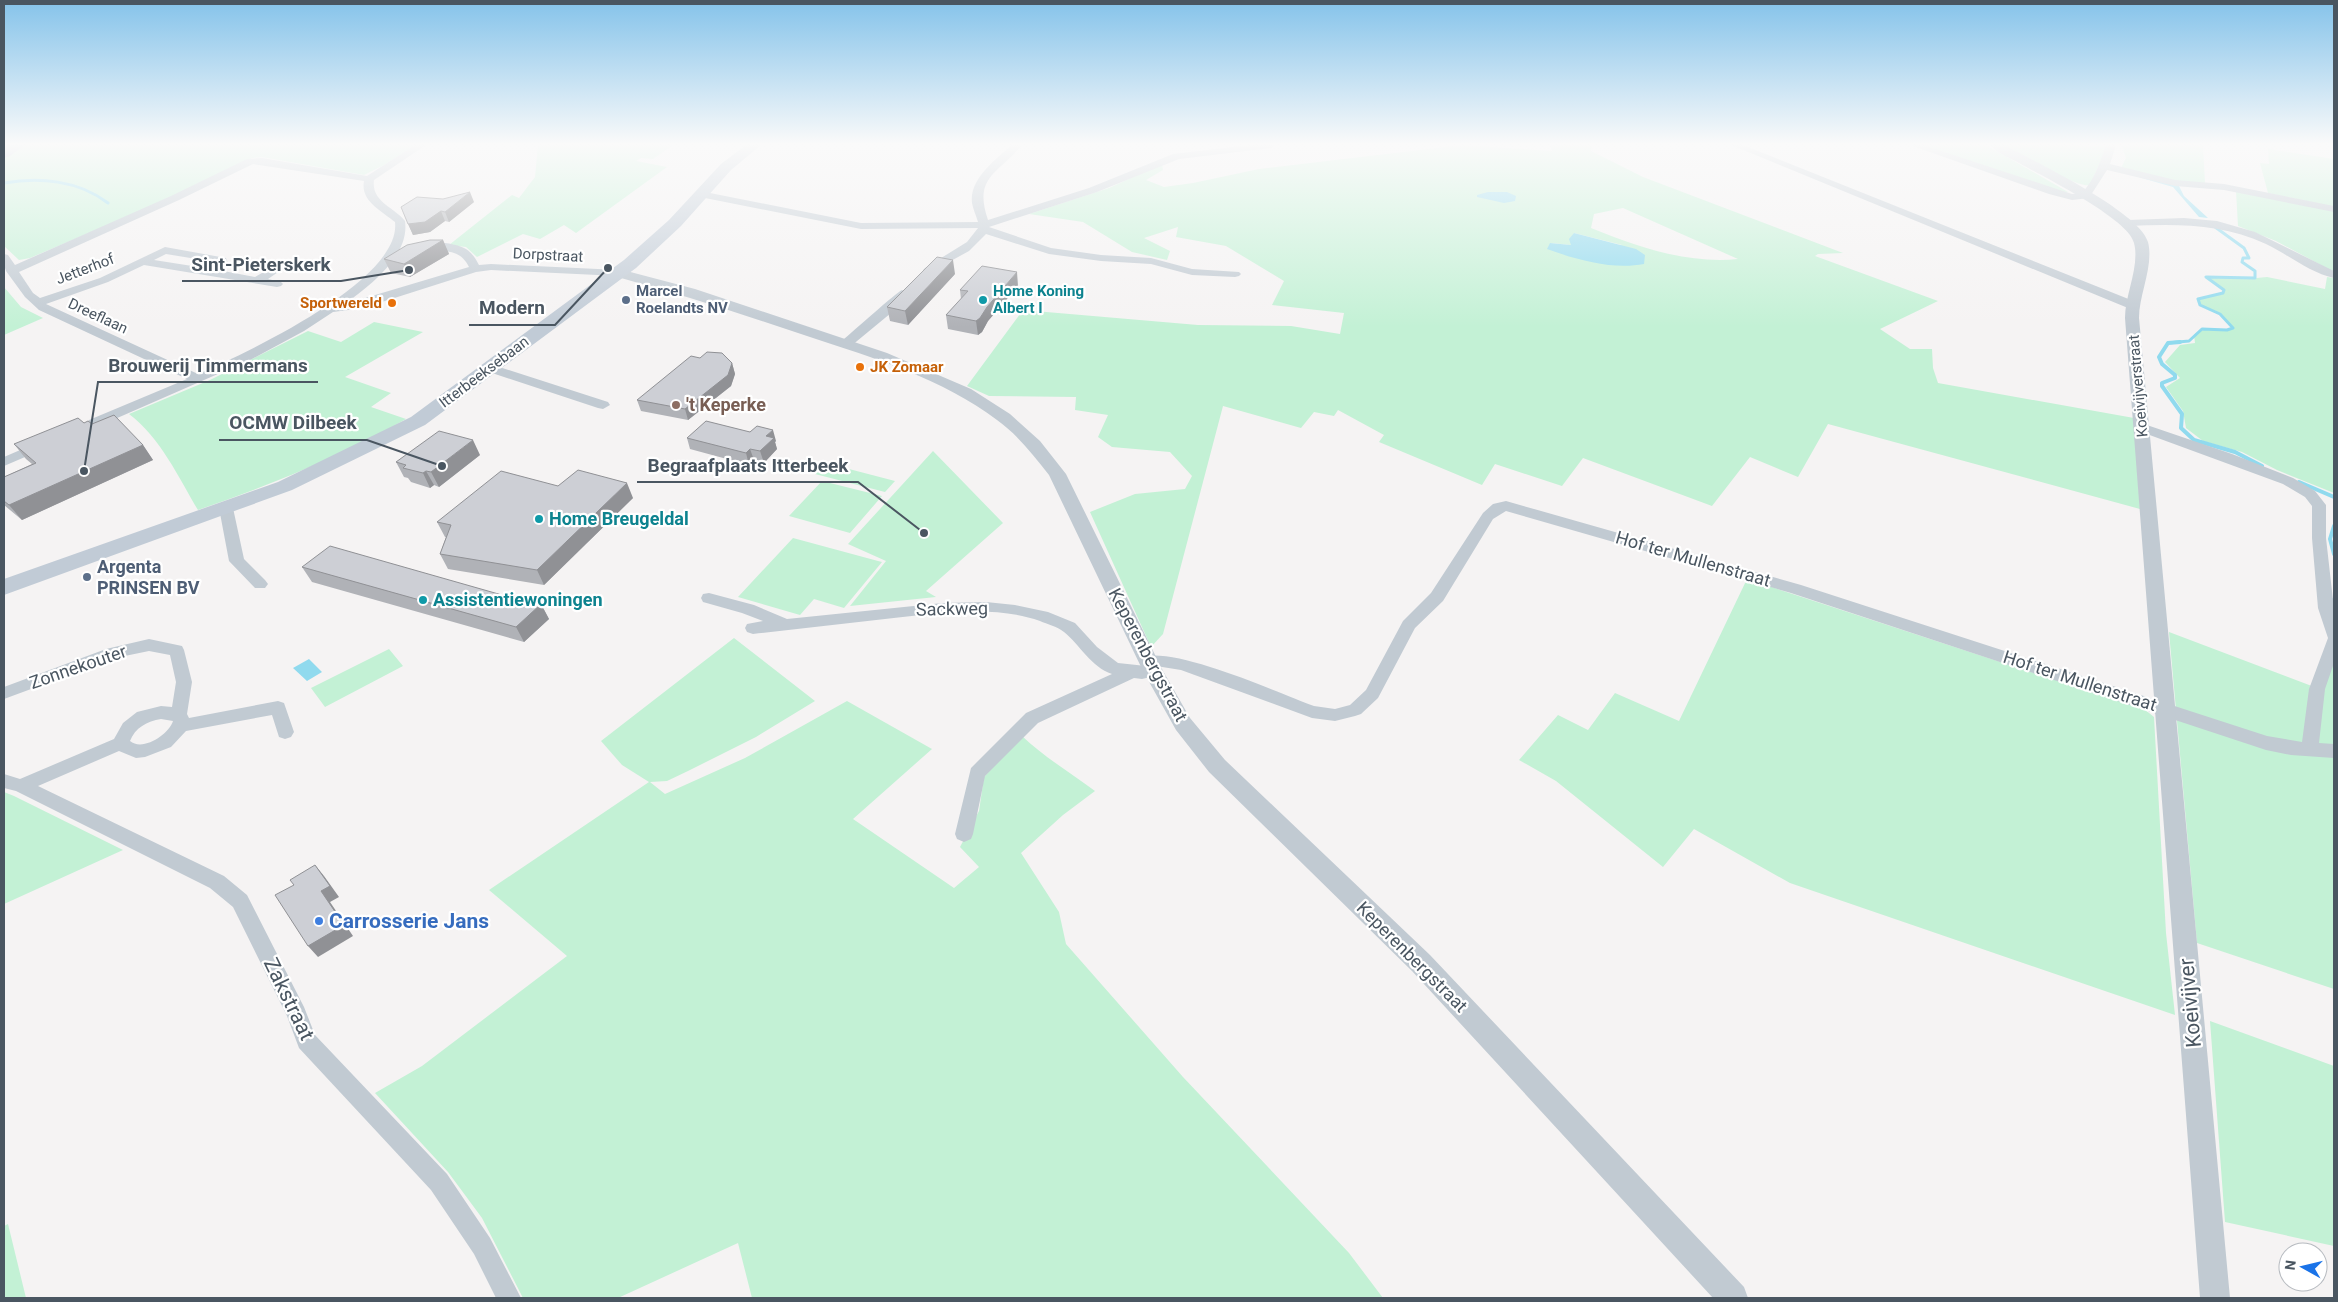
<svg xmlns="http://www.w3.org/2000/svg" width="2338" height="1302" font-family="Roboto,sans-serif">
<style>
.green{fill:#c3f1d5;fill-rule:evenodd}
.water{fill:#90daee}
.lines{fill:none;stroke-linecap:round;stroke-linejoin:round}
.stream-far2{stroke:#90daee;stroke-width:3}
.stream-far1{stroke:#90daee;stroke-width:4}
.stream{stroke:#90daee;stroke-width:4.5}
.minor{fill:#c1cad2;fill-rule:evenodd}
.tertiary{fill:#c1cad2;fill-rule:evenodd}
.secondary{fill:#c1cbd6;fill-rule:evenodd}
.primary{fill:#b3c2d1;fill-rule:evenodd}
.wall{fill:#b0b2b7}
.shaded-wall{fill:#909195}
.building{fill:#cdcfd5;stroke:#909195}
.service-dot{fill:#5c6f8a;stroke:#fff;stroke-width:2}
.culture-dot{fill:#0f9aa8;stroke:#fff;stroke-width:2}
.food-dot{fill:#e8710a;stroke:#fff;stroke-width:2}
.education-dot{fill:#8d6e63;stroke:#fff;stroke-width:2}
.shop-dot{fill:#3f7fe0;stroke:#fff;stroke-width:2}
.labels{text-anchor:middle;stroke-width:4.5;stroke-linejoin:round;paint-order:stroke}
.far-street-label{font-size:15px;fill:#4a5661;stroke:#fff}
.far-service-label{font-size:15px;font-weight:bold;fill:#4e5e75;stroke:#fff;text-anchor:start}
.far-culture-label{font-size:15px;font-weight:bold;fill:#0d838f;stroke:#fff;text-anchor:start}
.far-food-label{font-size:15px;font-weight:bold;fill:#c56008;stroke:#fff;text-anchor:end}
.education-label{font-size:18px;font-weight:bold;fill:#785e54;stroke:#fff;text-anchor:start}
.culture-label{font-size:18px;font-weight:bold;fill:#0d838f;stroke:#fff;text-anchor:start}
.street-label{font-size:18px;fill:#4a5661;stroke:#fff}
.service-label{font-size:18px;font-weight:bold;fill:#4e5e75;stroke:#fff;text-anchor:start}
.near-shop-label{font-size:21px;font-weight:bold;fill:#366cbe;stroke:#fff;text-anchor:start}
.near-street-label{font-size:21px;fill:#4a5661;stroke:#fff}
.leader{fill:none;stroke:#4a5661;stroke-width:2}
.callout-dot{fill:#4a5661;stroke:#fff;stroke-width:2}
.callout-label{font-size:19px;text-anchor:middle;font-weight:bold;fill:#4a5661;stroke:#fff;stroke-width:4.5;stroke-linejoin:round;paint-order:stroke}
</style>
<rect width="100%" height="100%" fill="#f5f3f3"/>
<path class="green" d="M25,145H415L384,165L364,175L262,157L252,158L185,192L30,258L19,260L4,246V158Z
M538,145H673L653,159L641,158L636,161L667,167L576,233L564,225L540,239L523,234L477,257L466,247L449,245L512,195L519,198L535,177Z
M1462,145L1552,151L1550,145H1592L1591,151L1643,177L1843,253L1818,254L1815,256L1938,301L1880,329L1910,349H1932L1933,368L1938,383L2134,418L2140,509L1828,424L1798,477L1750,457L1712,506L1583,458L1562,486L1495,464L1482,485L1379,442L1384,435L1338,410L1334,416L1314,412L1301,428L1223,406L1163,634L1151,647L1090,512L1135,494L1185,489L1192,476L1170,452L1112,447L1098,437L1108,415L1075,410L1076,397L989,396L967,386L1023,310L1198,325L1291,326L1340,334L1344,313L1272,305L1284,281L1226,246L1176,237L1178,227L1144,238L1170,251L1167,260L1132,252L1083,222L1029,214L1109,188L1162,164L1163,170L1146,180L1164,187L1193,183L1259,169ZM1623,208L1738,259C1687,264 1638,247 1591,228L1594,214ZM1574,233L1622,245L1548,249L1551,243L1571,245Z
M1922,145H1986L2068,192L2064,193L2020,180Z
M2003,145H2080L2107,147L2090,185C2078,189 2017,152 2003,145Z
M2127,145H2203L2205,184L2181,183L2121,168L2126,158L2122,146Z
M2268,149L2334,159V207L2268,193L2260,163L2269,164Z
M2236,191L2334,211V272L2276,241L2238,226Z
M2208,276L2246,279L2267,277L2325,289L2327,277L2334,278V493L2277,470L2242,452L2203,441L2186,428L2183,411L2166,387L2180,378L2165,362L2180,345L2195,343L2194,335C2206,325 2220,333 2233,328L2220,314L2200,305L2198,299L2223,293L2224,290L2206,277Z
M4,287L21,307L43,318L4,335Z
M374,322L423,332L345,377L391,393L371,407L406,419C340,457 270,485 198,510C179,478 160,437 129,414L210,380L308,331L341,342Z
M933,451L1003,523L926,591L936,597L850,606L886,561L848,544Z
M826,463L895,481L885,492L815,474Z
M822,481L882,496L850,533L789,516Z
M793,538L878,561L882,562L844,608L814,599L800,615L738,597Z
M1747,579L2144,709L2154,717L2166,933L2175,1015L1790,883L1694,829L1663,867L1556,781L1519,760L1558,715L1588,730L1615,693L1679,721Z
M2169,632L2317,688L2329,655L2334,659V989L2197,943Z
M734,638L815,701L756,737L688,771L667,781L650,782L665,794L745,758L847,701L932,749L853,819L954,888L979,867L960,847L979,811L984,777L1022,736C1044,757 1071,773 1095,791L1063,815L1021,853L1059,912L1066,944L1183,1077L1349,1253L1383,1298H752L738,1243L618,1298H523L482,1218L448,1172L375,1093L422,1066L567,956L489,890L649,782L622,765L601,741Z
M389,649L403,666L325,707L311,688Z
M4,792L14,796L123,850L4,904Z
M2210,1021L2334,1066V1246L2225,1222Z
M8,1224L26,1298H4V1226Z"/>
<path class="water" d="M2114,170L2179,186L2184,196L2208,218L2199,217L2173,187Z
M1488,192H1507L1516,196L1515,201L1504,203L1477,197V195Z
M1574,233L1636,249L1645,255L1644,264C1613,270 1577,260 1547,249L1550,243L1571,245L1569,239Z
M309,659L322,672L307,681L293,668Z"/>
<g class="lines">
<path class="stream-far2" d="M4,183C39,177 78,180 108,203
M2168,343L2189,341L2202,329L2227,330L2233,328L2220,314L2200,305L2198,299L2223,293L2224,290L2206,277L2255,278V271L2242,262L2243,258H2249L2244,248L2215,227"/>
<path class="stream-far1" d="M2180,342L2168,343L2159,357L2162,364L2175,375V378L2162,383V386L2182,414L2181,428L2194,440L2235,452L2262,466
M2299,482L2334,497
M2334,526L2330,539L2334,554"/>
<path class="stream" d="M2334,600V602"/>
<path class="minor" d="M415,145H426L374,180C371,202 394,207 405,221C410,256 370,285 345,304L469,267C458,245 441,254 421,249L419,247C428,239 456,243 466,249C472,253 476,259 479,265L491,264L619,270L625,273L619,276L491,270L476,272L363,308L333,312L304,331L252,359L99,426H89L87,423L89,420L187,379L39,310L25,297L6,271L4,265V254L8,255L15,265L171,196L247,159L262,158L367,176ZM253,164L364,181C360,201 382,211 395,222C402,281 244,354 198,374L46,304L108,282L144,265L277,287L281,286L283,284L281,282L268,279L284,268L282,266H274L255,277L218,270L228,263L226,258L165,247L100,278L40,298L33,293L19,272L179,200ZM166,254L215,262L205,268L154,260Z
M1012,145H1022C998,174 973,177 988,220L1089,188L1173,154L1250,145H1276L1271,148L1179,159L1097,192L989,227L1051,248L1101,255L1151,258L1192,269L1239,272L1241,274L1239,276L1235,277L1192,275L1151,264L1101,261L1049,254L986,234L969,251L929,273L925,272L923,270L925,268L967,242L978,228L861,229L700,197L695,194L700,191L861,223L978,222C976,215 973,209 972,203C969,179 996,159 1012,145Z
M1731,145H1743L2136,302L2138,305L2136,308H2128Z
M1910,145H1923L2072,194L2082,193C2095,179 2100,162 2106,145H2116L2110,164L2175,180L2224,184L2334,206V212L2224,190L2175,186L2107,170L2089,198L2072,200L2049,194Z
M2184,218L2217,221L2255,232L2334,271V278C2310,273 2289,255 2266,244C2221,223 2176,224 2128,226L2123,223L2128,220Z
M902,290L908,294L891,313L851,346H843L841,343L843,340C851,333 897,292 902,290Z
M490,364L608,402L610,405L603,409L598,408L486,371L484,368L486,365Z
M2141,423L2232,454L2293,478L2315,491L2326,505V538L2334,609V663L2325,689L2319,743L2334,744V758L2291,755L2266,750L1791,593L1506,511L1493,519L1443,601L1415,628L1378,698L1361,714L1355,716L1335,721L1312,718L1181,670L1156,666L1161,671L1159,675L1142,679L1134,678L1038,723L985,776L973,834L971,839L964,842L957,839L955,834L971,768L1026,713L1112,674C1091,667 1080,645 1064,632C1058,627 1047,624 1040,621C992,604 935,614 885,619C841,624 797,629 753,634L747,632L745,628L747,624L763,621L742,613L703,602L701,598L703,594L709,593L754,605L787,619L943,603L986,602L1015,605L1048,612L1075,623L1097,647L1118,663L1146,666L1142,665L1140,661L1142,657C1177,647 1276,692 1314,706L1335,709L1350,705L1366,690L1403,621L1431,593L1483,513L1493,504L1506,501L1801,585L2267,736L2302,742L2309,689L2328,638L2318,608L2312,538V506L2305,497L2283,484L2136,430L2134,427L2136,424Z
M41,441L48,445L46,448L4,466V457Z
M226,503L233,508L244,559L265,580L268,584L265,588H255L229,561L219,508Z
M149,639L182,646L184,650L192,682L187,714L189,718L278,701L284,703L294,732L291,737L285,739L279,737L272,715L186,731L171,747L145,757L136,758L119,751L38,786L224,876L247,895L304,1007L315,1035L447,1174L490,1238L521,1298H496L474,1254L431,1190L299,1048L287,1016L233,907L210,888L16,791L4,788V774L20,779L114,739L123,723L137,712L161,706L172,707L176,682L170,655L149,651L115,658L4,699V687L106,649ZM161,719L173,721C169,734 143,752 130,741C135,728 147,721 161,719Z"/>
<path class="tertiary" d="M1990,145H2004C2034,161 2140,212 2148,242C2154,266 2139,294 2139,318L2230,1298H2200L2125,318C2125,294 2140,266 2134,243C2129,219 2042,176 2019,163C2010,158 1997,153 1990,145Z
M619,269L695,289L887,353L971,389L1010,414L1040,441L1066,474L1163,671L1190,718L1225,760L1430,955L1744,1287L1748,1298H1713L1412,971L1209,772L1176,730L1143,671L1049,475C1034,456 1018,435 997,420C943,379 874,358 810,337C745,315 680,294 614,276L612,273L614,270Z"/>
<path class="secondary" d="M746,145H761L731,170L681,226L636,268L425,425L292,490L4,595V579L278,482L411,417L624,260L669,220L721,164Z"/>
<path class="primary" d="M7,145H25L10,156L4,158V146Z"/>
</g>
<path class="wall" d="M474,202L449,222L445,221L430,232L413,235L401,207Z
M443,240L449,254L410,277L391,273L384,259Z
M955,274L908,325L890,321L887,307Z
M1018,286L988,321L982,332L978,335L948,329L946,315L961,299L960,290Z
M732,363L735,374L731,386L688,420L641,411L637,400Z
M92,424L143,445L153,460L22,520L4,505V477L32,464L26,459L14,444Z
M687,438L776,441L775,442L777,449L764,463L754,460L749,465L690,449Z
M480,455L439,487L434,485L430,488L411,482L408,478L404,477L396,462Z
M558,486L633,498L544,585L448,569L440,554L446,537H445L437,522Z
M302,567L502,595L541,604L549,619L524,642L312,582Z"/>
<path class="shaded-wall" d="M470,192L474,202L449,222L445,212Z
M441,211L445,221L430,232L413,235L408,224Z
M443,240L449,254L410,277L404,264Z
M953,260L955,274L908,325L905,311Z
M1017,272L1018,286L988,321L982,332L978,335L976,321L987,307Z
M732,363L735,374L731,386L688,420L685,409Z
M773,430L776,441L775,442L777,449L764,463L760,451L766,436Z
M473,440L480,455L439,487L431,472Z
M143,445L153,460L22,520L9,505Z
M750,449L754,460L749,465L746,453Z
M426,471L434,485L430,488L423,473Z
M627,483L633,498L544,585L537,570Z
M541,604L549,619L524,642L516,627Z
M315,865L324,876L339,897L330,902L353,936L318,957L308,946L321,891Z"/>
<path class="building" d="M470,192L445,212L441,211L425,222L408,224L401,207L417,197L443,199Z
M430,240H443L404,264L384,259L407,245Z
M937,257L953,260L905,311L887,307Z
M982,266L1017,272L987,307L980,318L976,321L946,315L968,291L960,290Z
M707,352L722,353L732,363L728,375L685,409L637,400L691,356L700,358Z
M114,415L143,445L9,505L4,501V477L36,463L14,444L78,418L84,423L88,421L92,424Z
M706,421L750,432L757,426L773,430L766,436L774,438L760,451L750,449L746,453L687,438Z
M439,431L473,440L431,472L426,471L423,473L403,468L406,465L396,462Z
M578,470L627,483L537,570L440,554L451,525L437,522L501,471L558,486Z
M330,546L502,595L505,593L541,604L516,627L302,567Z
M315,865L330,886L321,891L344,925L308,946L275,895L294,885L290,880Z"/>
<linearGradient id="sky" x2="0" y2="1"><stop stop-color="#85c3ea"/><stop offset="0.44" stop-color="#fafafa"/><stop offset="1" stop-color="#fafafa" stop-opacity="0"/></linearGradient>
<rect width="2338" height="327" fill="url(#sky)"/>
<g class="service-dot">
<circle cx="626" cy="300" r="5"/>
<circle cx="87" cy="577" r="5"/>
</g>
<g class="culture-dot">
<circle cx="983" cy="300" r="5"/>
<circle cx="539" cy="519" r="5"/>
<circle cx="423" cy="600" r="5"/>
</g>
<g class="food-dot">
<circle cx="392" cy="303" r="5"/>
<circle cx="860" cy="367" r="5"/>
</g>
<circle class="education-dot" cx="676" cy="405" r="5"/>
<circle class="shop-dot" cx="319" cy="921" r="5"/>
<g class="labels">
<g class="far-street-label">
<text transform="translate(548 255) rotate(3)" y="5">Dorpstraat</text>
<text transform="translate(85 269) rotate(-21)" y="5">Jetterhof</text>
<text transform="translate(98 316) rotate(25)" y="5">Dreeflaan</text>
<text transform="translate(484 372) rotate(-37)" y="5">Itterbeeksebaan</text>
<text transform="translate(2138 386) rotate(-95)" y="5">Koeivijverstraat</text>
</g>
<g class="far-service-label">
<text x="636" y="296">Marcel<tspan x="636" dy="17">Roelandts NV</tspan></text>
</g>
<g class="far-culture-label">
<text x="993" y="296">Home Koning<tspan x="993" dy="17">Albert I</tspan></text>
</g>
<g class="far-food-label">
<text x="382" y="308">Sportwereld</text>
<text x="870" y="372" text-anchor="start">JK Zomaar</text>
</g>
<g class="education-label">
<text x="686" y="411">'t Keperke</text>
</g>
<g class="culture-label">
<text x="549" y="525">Home Breugeldal</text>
<text x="433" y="606">Assistentiewoningen</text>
</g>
<g class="street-label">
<text transform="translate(1693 559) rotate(16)" y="6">Hof ter Mullenstraat</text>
<text transform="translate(952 609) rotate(-1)" y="6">Sackweg</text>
<text transform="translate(1148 655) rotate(62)" y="6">Keperenbergstraat</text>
<text transform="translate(78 667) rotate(-19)" y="6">Zonnekouter</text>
<text transform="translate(2080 681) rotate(18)" y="6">Hof ter Mullenstraat</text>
<text transform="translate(1412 957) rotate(45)" y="6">Keperenbergstraat</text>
</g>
<g class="service-label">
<text x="97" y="573">Argenta<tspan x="97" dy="21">PRINSEN BV</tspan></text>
</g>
<g class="near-shop-label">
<text x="329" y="928">Carrosserie Jans</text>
</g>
<g class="near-street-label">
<text transform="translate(289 999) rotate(64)" y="7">Zakstraat</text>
<text transform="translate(2190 1003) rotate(-95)" y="7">Koeivijver</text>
</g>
</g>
<path class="leader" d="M409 270L341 281H182M608 268L555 325H469M84 471L98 382H318M442 466L367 440H219M924 533L858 482H637"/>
<g class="callout-dot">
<circle cx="409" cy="270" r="5"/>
<circle cx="608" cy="268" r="5"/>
<circle cx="84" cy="471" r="5"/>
<circle cx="442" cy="466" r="5"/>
<circle cx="924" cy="533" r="5"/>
</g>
<g class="callout-label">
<text x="261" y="271">Sint-Pieterskerk</text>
<text x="512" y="314">Modern</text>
<text x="208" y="372">Brouwerij Timmermans</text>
<text x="293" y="429">OCMW Dilbeek</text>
<text x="748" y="472">Begraafplaats Itterbeek</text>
</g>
<rect width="2338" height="1302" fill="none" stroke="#4a5661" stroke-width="10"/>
<g transform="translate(2303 1267) rotate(278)"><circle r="24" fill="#ffffff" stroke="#b7bbc0"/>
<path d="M0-4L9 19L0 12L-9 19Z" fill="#1a73e8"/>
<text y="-8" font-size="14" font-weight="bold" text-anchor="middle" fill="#4a5661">N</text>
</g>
</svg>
